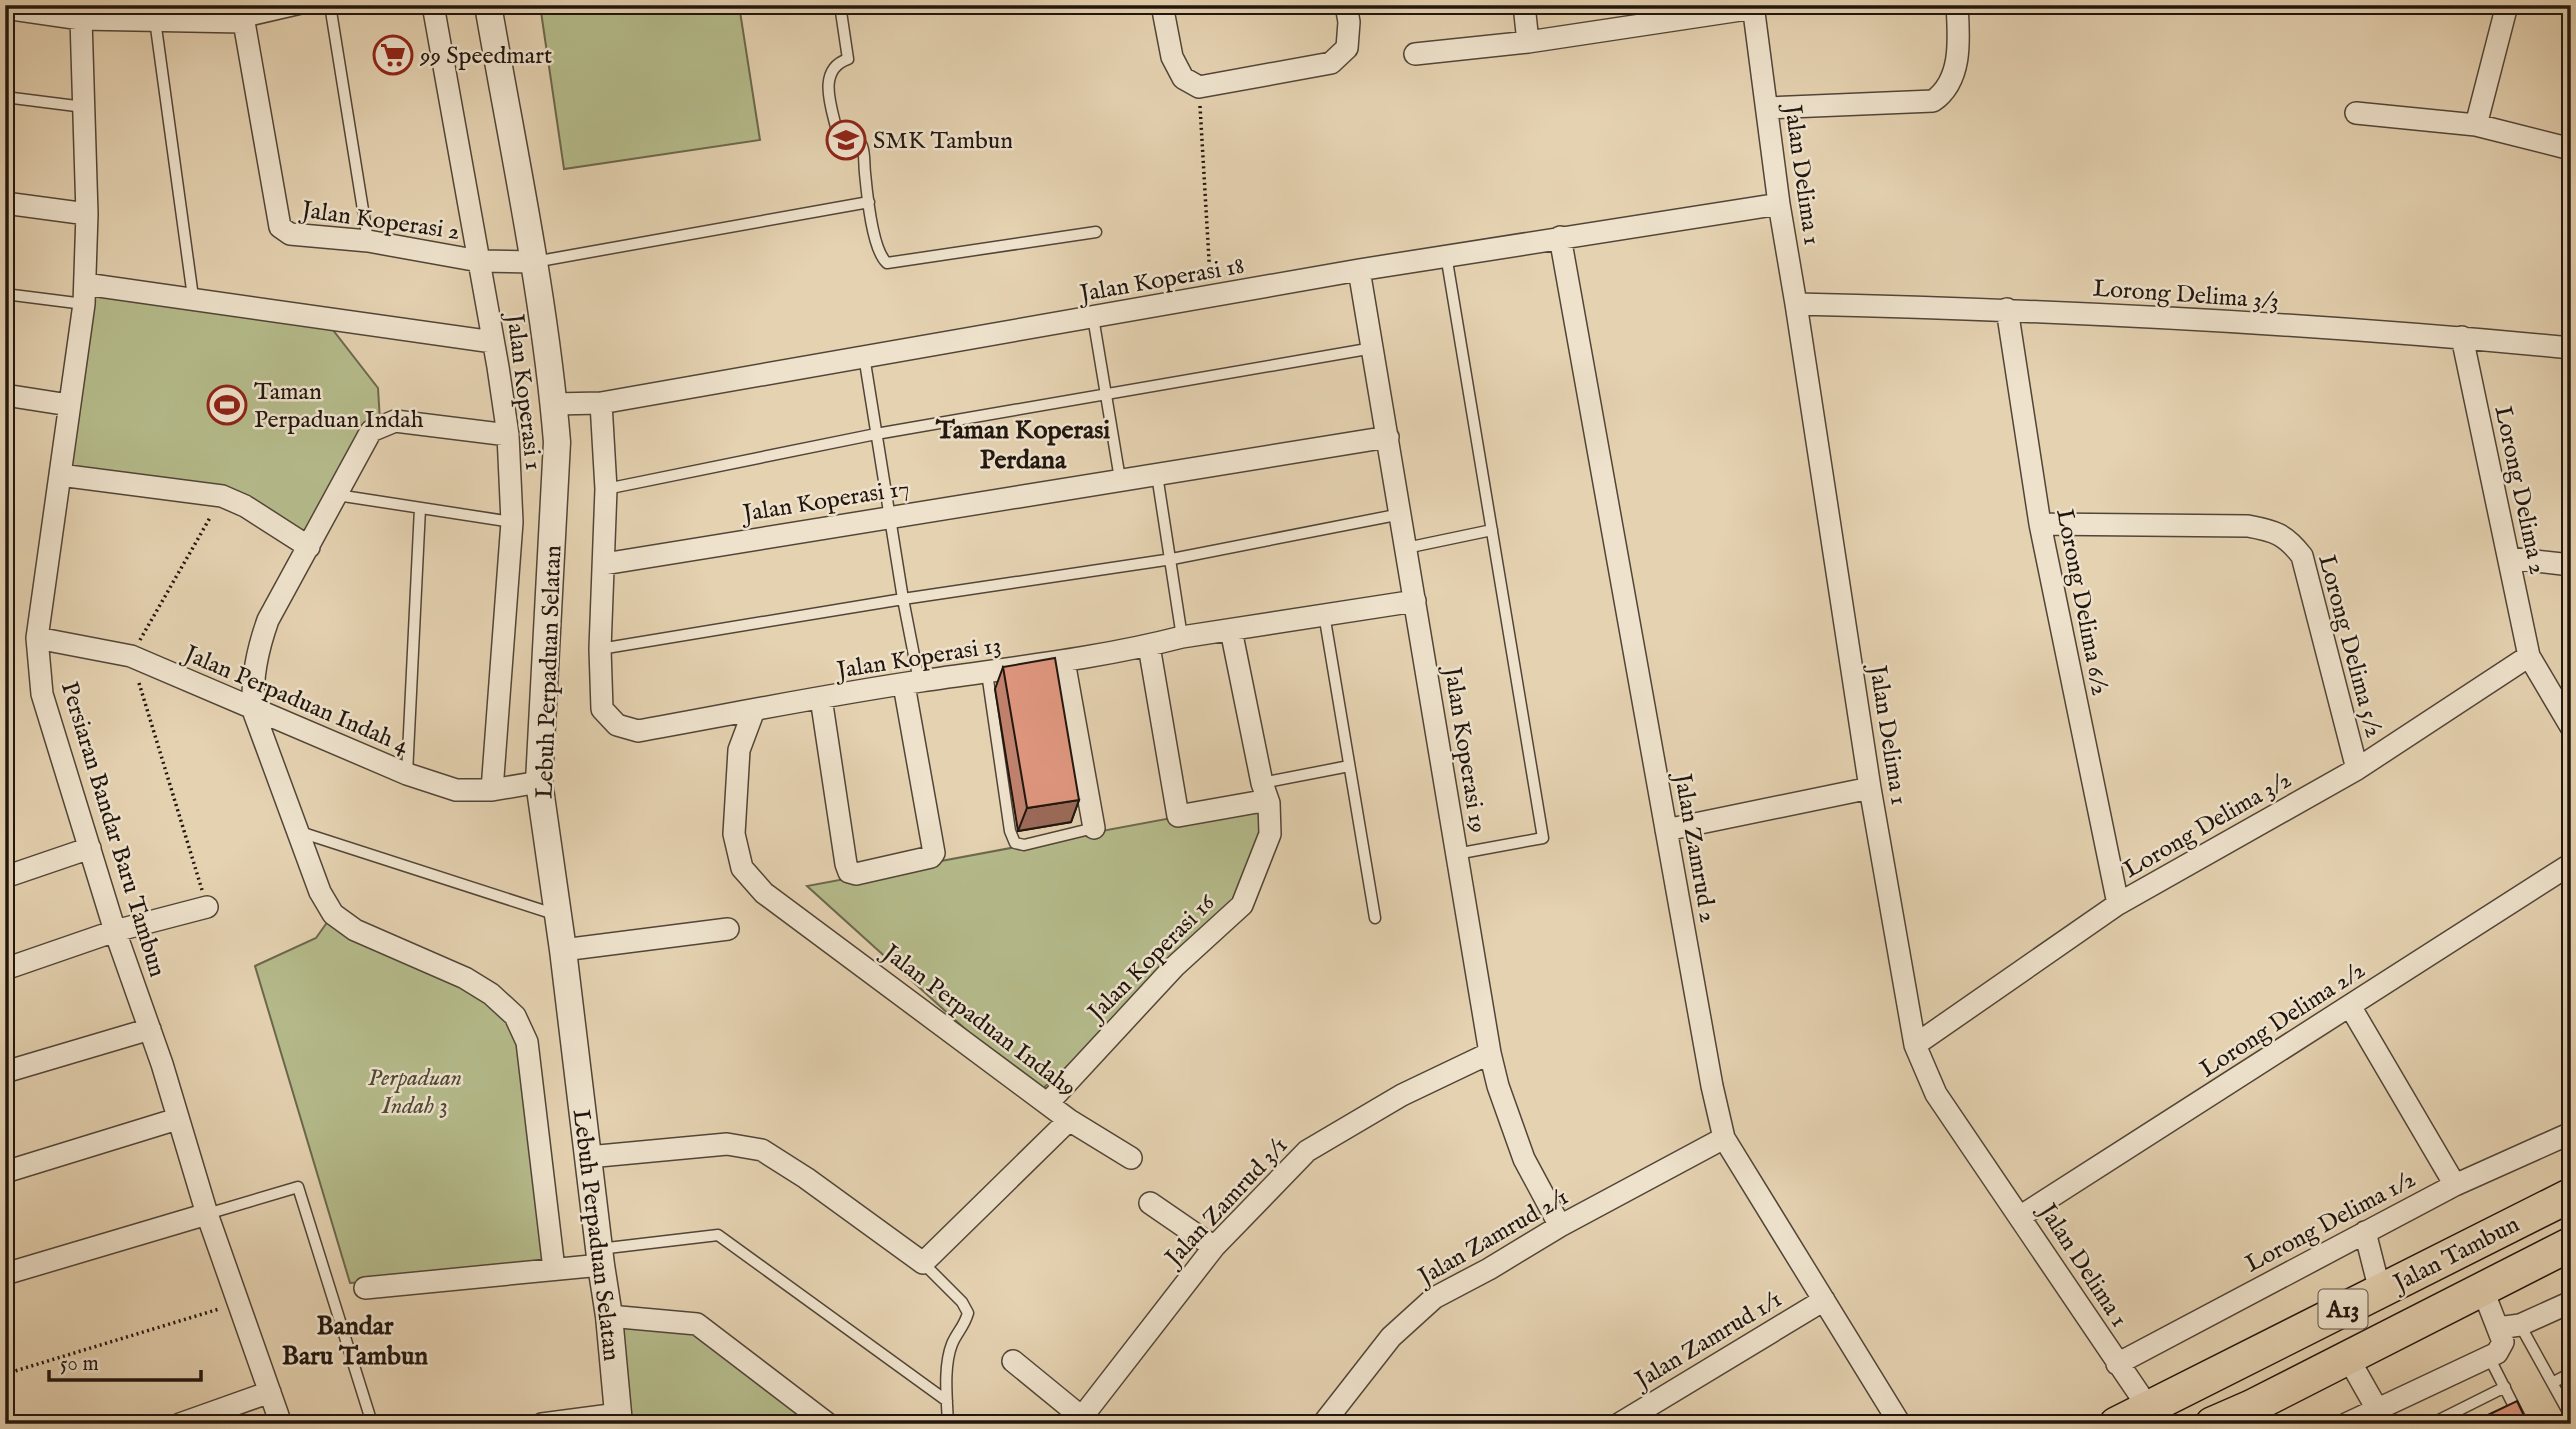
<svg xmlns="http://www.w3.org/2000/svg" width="2576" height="1429" font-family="'IM FELL English',serif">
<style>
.green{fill:#b5bb8b;stroke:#6b684d;stroke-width:2}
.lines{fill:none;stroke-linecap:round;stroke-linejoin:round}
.service-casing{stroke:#524538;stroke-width:13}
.minor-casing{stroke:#524538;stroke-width:24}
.tertiary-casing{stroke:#524538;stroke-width:29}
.primary-casing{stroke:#21160f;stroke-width:36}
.path{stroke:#21160f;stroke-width:3.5;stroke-dasharray:2 3.5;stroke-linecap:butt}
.service{stroke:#eee2cc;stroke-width:10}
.minor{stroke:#eee2cc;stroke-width:21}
.tertiary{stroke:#eee2cc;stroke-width:26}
.primary{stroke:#e5d2b1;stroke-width:33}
.wall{fill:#c0826d;stroke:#21160f;stroke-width:2}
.shaded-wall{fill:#9c6a59;stroke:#21160f;stroke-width:2}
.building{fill:#df977f;stroke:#21160f;stroke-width:2}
.labels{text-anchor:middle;stroke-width:5;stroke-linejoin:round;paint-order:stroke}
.shield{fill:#eee2cc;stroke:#5e5348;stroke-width:2}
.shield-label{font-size:23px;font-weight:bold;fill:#21160f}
.poi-label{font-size:24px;fill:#21160f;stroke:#eee2cc;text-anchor:start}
.street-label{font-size:24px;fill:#21160f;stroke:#eee2cc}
.park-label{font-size:24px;font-style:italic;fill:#4d4834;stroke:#eee2cc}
.neighbourhood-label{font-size:26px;font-weight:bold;fill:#21160f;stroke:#eee2cc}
</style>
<rect width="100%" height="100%" fill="#e5d2b1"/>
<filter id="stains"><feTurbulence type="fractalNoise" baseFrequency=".00286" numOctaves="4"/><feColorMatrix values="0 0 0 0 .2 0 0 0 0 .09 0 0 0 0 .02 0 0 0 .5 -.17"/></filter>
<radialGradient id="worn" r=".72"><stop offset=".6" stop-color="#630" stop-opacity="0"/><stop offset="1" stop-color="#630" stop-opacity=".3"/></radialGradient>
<path class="green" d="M540,5H739L760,140L564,169Z
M92,291L329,325L378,388L380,421L307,538L246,500L67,468Z
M1257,802L1269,822L1242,905L1037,1094L807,886Z
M333,914L515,1016L554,1269L350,1283L255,966L316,938Z
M609,1316L697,1324L828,1424H633Z"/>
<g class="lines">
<defs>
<path id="service" d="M330,5L368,241
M840,5L848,59C818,69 830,103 836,127C846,131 857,135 862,146C865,153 864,165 865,173C867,194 872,250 887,263L1096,232
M155,20L193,297
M243,22L317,5
M5,97L84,107
M1446,255L1543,838L1456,854
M534,262L869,202
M5,294L84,304
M1093,317L1120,479
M864,356L903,599L919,681
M1157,475L1182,637
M606,489L876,434L1373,348
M337,495L512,522
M1406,548L1492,530
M1324,614L1375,918
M600,649L903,599L1172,559L1401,514
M987,673L1010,831L1015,843L1024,845L1094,828
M407,774L420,508
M1262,783L1349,766
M297,831L557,915
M207,1214L298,1187L371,1420
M599,1249L718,1235L947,1401
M923,1263L962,1302L968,1313C964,1327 957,1332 952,1344C943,1367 947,1399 948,1424
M2520,1325L2571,1417
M2489,1357L2523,1424
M2552,1383L2571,1373
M2431,1424L2505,1387"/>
<path id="minor" d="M241,5L280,227L290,234L368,241L479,261L533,262
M433,5L498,367L508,435L512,522L492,790
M1162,5L1172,57L1183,78L1199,87L1331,63L1347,48L1349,22L1346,5
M1524,5L1528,42
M1753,5L1779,204L1796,304L1870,788L1915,1045L1936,1094L2148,1407
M5,8L81,19L243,22
M81,19L87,214L84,304L37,638L42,694L115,931L162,1064L207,1214L281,1424
M1415,54L1528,42L1754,8
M1768,108L1933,101C1963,80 1959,38 1957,5
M2356,113L2476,125L2571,149
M2476,125L2507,5
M5,203L87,214
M1560,237L1712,1086L1724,1138L1900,1424
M1359,270L1490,1053L1498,1086L1524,1159L1560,1226
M85,284L493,342
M1796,304C2055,310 2314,323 2571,348
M2007,309L2040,524L2118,904
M2462,337L2529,656L2571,727
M5,395L69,405
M601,403L606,489L600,649L602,709L617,725L638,731C732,714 826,695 921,681C1008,668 1097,659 1182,637L1415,601
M554,404L601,403L1359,270L1779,204
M508,435L395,421L371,431L268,620C257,651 252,677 253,710L320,892L333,914L355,930L465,978L491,994L515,1016L527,1042L554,1269
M60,475L222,496L245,506L309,547
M2040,524L2248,526C2275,531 2285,534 2302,556L2357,769
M2509,558L2571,565
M604,564L1388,437
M37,638L131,656L407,774L456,790H492L539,782
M1149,646L1178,816L1257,802L1269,803
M1064,661L1094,828
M821,698L846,864L849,872L856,874L931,857L934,853L904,685
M754,710L739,750L734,834L742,868L764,893L1069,1120L1131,1158
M1666,830L1870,788
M5,877L90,848
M563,950L728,929
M5,969L115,931L207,907
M2350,1006L2455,1185
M1915,1045L2118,904L2357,769L2529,656
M5,1072L150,1029
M1048,1103L1174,967L1242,905L1270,834L1269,803L1262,783L1231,630
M588,1157L727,1144L762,1150L806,1178L923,1263L1069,1120
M5,1172L177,1119
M1150,1203L1214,1247
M2021,1216L2571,864
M2365,1232L2380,1291
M5,1274L207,1214
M365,1288L601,1265
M609,1316L697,1324L828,1424
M2498,1328L2520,1325L2571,1302
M2347,1356L2377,1409
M1013,1361L1090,1424
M2117,1364L2455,1185L2571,1133
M1082,1417L1214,1247L1307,1151L1402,1095L1490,1053
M180,1424L270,1392
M542,1424L618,1414
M1323,1424L1391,1337L1434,1298L1489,1269L1560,1226L1724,1138
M1619,1424L1824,1300
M2346,1424L2497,1353L2503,1342L2482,1288"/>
<path id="tertiary" d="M488,5C513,150 545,296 557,442L539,782L563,950L601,1265L609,1316L619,1424"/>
<path id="primary" d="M2116,1424L2571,1195
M2212,1424L2251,1407L2571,1244"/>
</defs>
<use href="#service" class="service-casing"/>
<use href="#minor" class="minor-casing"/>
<use href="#tertiary" class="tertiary-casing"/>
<use href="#primary" class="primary-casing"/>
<path class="path" d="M1200,106L1210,277
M140,640L211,516
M139,683L202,890
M5,1374L219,1309"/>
<use href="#service" class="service"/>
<use href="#minor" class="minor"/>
<use href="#tertiary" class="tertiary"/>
<use href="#primary" class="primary"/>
</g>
<path class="wall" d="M1003,667L1079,800L1071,822L1018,831L995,689Z"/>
<path class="shaded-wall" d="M1079,800L1071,822L1018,831L1027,808Z"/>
<path class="building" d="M1055,658L1079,800L1027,808L1003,667Z
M2517,1401L2528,1424H2469Z
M1868,1416L1872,1424H1859Z"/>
<defs>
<symbol id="supermarket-ring" viewBox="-11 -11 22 22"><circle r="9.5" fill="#eee2cc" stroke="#8f2418" stroke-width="1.5"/><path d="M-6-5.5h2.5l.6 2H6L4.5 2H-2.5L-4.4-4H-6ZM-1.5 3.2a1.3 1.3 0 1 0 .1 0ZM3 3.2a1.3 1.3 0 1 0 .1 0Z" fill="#8f2418"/></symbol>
<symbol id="school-ring" viewBox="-11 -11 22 22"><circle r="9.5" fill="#eee2cc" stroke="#8f2418" stroke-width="1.5"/><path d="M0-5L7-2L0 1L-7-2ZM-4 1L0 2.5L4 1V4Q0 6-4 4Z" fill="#8f2418"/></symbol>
<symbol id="stadium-ring" viewBox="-11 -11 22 22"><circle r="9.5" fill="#eee2cc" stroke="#8f2418" stroke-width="1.5"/><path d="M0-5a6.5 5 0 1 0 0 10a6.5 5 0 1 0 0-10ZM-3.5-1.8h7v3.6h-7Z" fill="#8f2418"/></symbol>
</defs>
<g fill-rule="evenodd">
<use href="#supermarket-ring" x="371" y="33" width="44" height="44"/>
<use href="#school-ring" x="824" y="118" width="44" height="44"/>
<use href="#stadium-ring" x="205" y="383" width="44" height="44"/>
</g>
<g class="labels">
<rect class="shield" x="2318.5" y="1289.5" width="49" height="39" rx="5"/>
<g class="shield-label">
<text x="2343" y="1317">A13</text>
</g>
<g class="poi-label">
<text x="420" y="63">99 Speedmart</text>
<text x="873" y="148">SMK Tambun</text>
<text x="254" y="399">Taman<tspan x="254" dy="28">Perpaduan Indah</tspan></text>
</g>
<g class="street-label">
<text transform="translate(1803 175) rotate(82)" y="8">Jalan Delima 1</text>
<text transform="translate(381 220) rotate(8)" y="8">Jalan Koperasi 2</text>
<text transform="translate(1162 279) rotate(-10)" y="8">Jalan Koperasi 18</text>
<text transform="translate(2186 294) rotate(4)" y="8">Lorong Delima 3/3</text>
<text transform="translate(525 392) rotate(83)" y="8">Jalan Koperasi 1</text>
<text transform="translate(2521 490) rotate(78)" y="8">Lorong Delima 2</text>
<text transform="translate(826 500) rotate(-9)" y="8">Jalan Koperasi 17</text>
<text transform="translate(2083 602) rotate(79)" y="8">Lorong Delima 6/2</text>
<text transform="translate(2351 646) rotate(75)" y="8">Lorong Delima 5/2</text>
<text transform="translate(919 657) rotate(-9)" y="8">Jalan Koperasi 13</text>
<text transform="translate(548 672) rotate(-88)" y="8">Lebuh Perpaduan Selatan</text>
<text transform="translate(297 699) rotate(23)" y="8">Jalan Perpaduan Indah 4</text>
<text transform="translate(1889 735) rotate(81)" y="8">Jalan Delima 1</text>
<text transform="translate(1466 750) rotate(81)" y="8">Jalan Koperasi 19</text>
<text transform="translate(2207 824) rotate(-30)" y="8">Lorong Delima 3/2</text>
<text transform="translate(114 829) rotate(73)" y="8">Persiaran Bandar Baru Tambun</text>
<text transform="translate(1696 848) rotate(80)" y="8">Jalan Zamrud 2</text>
<text transform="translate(1151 957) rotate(-45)" y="8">Jalan Koperasi 16</text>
<text transform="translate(2282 1019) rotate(-33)" y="8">Lorong Delima 2/2</text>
<text transform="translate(980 1020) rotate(37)" y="8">Jalan Perpaduan Indah9</text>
<text transform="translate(1226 1201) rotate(-47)" y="8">Jalan Zamrud 3/1</text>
<text transform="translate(2330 1221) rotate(-28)" y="8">Lorong Delima 1/2</text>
<text transform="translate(597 1235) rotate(83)" y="8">Lebuh Perpaduan Selatan</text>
<text transform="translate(1493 1236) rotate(-30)" y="8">Jalan Zamrud 2/1</text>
<text transform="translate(2456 1253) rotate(-27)" y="8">Jalan Tambun</text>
<text transform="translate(2084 1265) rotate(57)" y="8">Jalan Delima 1</text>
<text transform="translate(1708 1339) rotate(-31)" y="8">Jalan Zamrud 1/1</text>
</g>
<g class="park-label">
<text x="415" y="1085">Perpaduan<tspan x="415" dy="28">Indah 3</tspan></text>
</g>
<g class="neighbourhood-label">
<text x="1023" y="438">Taman Koperasi<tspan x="1023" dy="30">Perdana</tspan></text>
<text x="355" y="1334">Bandar<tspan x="355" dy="30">Baru Tambun</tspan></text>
</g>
</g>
<rect width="2576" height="1429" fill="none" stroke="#e5d2b1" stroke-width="28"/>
<rect x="7" y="7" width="2562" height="1415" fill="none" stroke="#21160f" stroke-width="3.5"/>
<rect x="14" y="14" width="2548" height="1401" fill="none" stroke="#21160f" stroke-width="2"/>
<path d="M49 1370v10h152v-10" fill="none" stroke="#21160f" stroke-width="3.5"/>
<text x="60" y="1370" font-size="21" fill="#21160f" stroke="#eee2cc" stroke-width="5" paint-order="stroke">50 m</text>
<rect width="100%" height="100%" filter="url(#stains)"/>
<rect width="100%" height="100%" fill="url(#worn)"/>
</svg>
